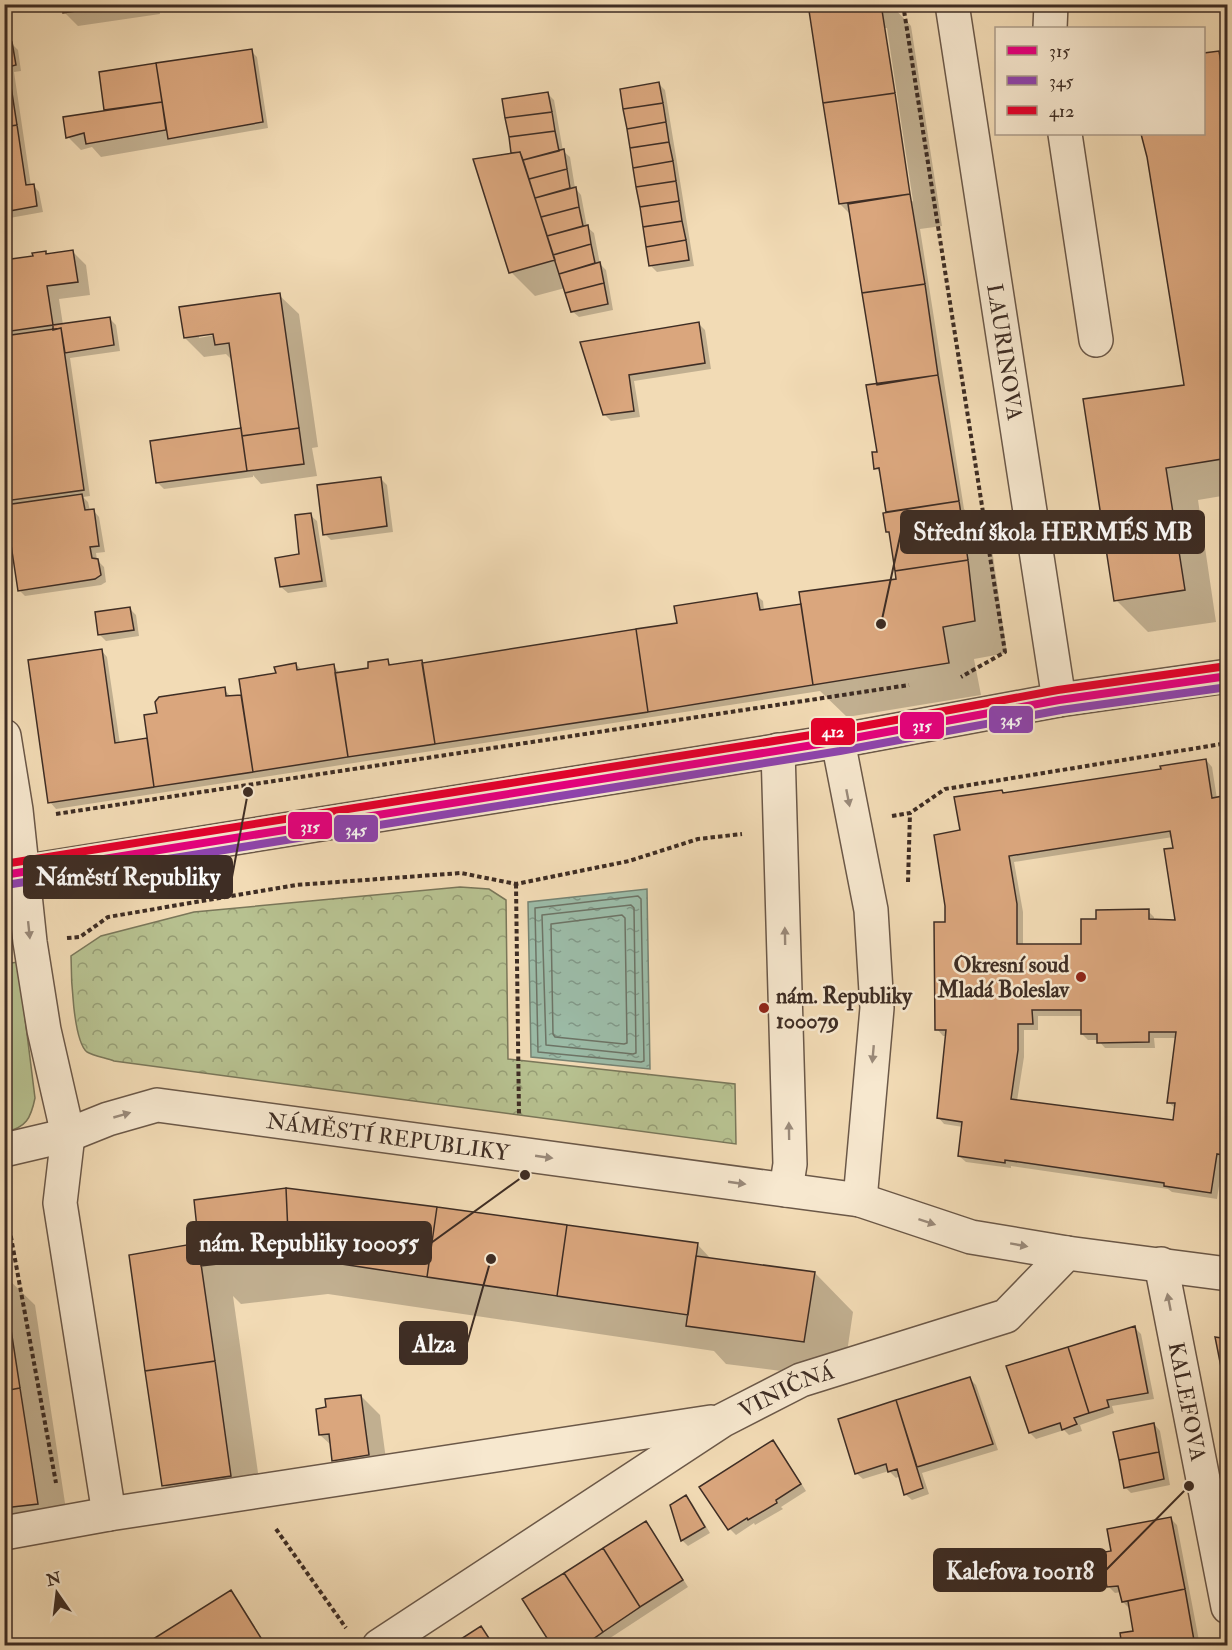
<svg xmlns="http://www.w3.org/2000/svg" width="1232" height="1650" font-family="'IM FELL Double Pica',serif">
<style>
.grass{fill:#b7c190;stroke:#7a775a;stroke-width:1.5}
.park{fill:url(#park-crowns);stroke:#7a775a;stroke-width:1.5}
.water{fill:url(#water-ripples);stroke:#768373;stroke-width:1.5}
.shadow{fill:#0003;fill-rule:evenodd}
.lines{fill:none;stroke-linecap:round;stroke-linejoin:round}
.shore{stroke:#6d7466;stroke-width:1.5}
.building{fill:#daa67d;stroke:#3e2d24;stroke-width:1.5;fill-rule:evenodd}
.minor-casing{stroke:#6b5848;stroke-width:36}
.path{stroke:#3e2d24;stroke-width:4;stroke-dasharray:4.5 3;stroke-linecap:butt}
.minor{stroke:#f7e8cf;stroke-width:33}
.bus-1-casing{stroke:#f7e8cf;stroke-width:12}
.bus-2-casing{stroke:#f7e8cf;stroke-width:12}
.bus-3-casing{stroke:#f7e8cf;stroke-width:12}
.bus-1{stroke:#e5007d;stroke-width:8}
.bus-2{stroke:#8e44ad;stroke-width:8}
.bus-3{stroke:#e4002b;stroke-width:8}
.oneway{fill:#9a8a7a}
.poi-dot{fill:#8f2418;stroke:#f7e8cf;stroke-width:2}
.labels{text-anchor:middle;stroke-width:5;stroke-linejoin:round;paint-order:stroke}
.street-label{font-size:22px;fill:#3e2d24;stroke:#f7e8cf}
.poi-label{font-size:22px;font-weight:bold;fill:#3e2d24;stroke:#f7e8cf;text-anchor:end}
.leader{fill:none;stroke:#3e2d24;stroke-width:2}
.callout-dot{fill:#3e2d24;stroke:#f7e8cf;stroke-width:2}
.callout{fill:#3e2d24;stroke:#3e2d24;stroke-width:2}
.callout-label{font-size:24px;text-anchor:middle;font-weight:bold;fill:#fff}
.line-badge{stroke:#f7e8cf;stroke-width:2}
.badge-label{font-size:16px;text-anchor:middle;font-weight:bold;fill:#fff}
</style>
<defs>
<pattern id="park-crowns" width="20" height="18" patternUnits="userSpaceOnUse" patternTransform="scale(1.5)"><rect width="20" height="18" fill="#b7c190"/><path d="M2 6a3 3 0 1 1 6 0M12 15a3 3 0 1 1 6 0" fill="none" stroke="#969d75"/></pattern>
<pattern id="water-ripples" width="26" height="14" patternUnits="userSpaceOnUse" patternTransform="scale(1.5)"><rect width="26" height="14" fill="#9cbca8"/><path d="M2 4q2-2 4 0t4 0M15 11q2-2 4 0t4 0" fill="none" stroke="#819989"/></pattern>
</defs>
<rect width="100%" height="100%" fill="#f2dbb5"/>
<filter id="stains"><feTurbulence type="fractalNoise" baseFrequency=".00333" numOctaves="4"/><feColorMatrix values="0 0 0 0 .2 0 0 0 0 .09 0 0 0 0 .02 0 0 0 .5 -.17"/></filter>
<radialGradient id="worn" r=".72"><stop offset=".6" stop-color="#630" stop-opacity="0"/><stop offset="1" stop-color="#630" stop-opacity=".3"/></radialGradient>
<path class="grass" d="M18,962L35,1098C31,1118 26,1128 5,1132L4,964Z"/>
<path class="park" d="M460,887L489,889L506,900L508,1059L735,1084L736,1144L114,1061C106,1058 94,1056 87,1052C73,1041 71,974 71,956L101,936L194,912Z"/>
<path class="water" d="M647,889L650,1069L531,1057L528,902Z"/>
<path class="shadow" d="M63,4H158L160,14L78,26L64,12Z
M814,4H890L911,26L942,226L920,229L964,509L990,535L1007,653L974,659L981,695L847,717L820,691L56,809L50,802L101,650L107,657L120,744L149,739L158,714L224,689L231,697L243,696L296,664L302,670L333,665L340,674L370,670L387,661L392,666L422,662L424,664L679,624L756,595L763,601L764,611L803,605L897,580L890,534L888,531L889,513L887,511L882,474L876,468L879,454V386L851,215L840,204ZM884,28H887L913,201L910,202Z
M12,44L18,50L21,71L14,72L31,186L33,185L39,192L43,212L4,219V45Z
M251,51L257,57L268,128L101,157L92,147L81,150L68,137L106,111L101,74Z
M1218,52L1228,61V495L1198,500L1216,622L1148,632L1116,600L1186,386L1149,157L1143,134H1204V55Z
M659,84L665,90L694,266L657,272L651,266Z
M548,94L554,100L563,151L570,157L575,188L581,195L587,227L594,233L600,264L606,270L613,310L579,317L572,311L565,288L535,296L511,272L515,155L513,152Z
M73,252L86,265L90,295L59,299L63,325L110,319L116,325L120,351L70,358L90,496L83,497L88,502L90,511L93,510L99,517L105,552L96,553L97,560L104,567L106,582L101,585L25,596L19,590L11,506L6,501L4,489V262L35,257L45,253L48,255Z
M279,295L299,314L318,447L312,448L317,476L261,484L253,475V477L164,489L158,483L242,429L233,361L226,354L204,357L185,338ZM220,331L221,334L199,338V335Z
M698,323L705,330L711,369L634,381L640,417L611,421L605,415L582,343Z
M380,478L387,485L393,532L331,540L325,534Z
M310,515L317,521L327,587L288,593L281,587L301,555Z
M130,609L136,615L139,636L106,641L100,635L97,613Z
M1206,760L1212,767L1217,799L1228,797V1160H1223L1217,1199L1172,1192L1168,1189L1011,1166V1168L966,1162L959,1156L963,1127L944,1124L938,1117L947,1036H943L937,1029L946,923L962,831L1002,791L1004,794L1162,770ZM1173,837L1176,921H1154V917L1148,911L1098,921L1082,945L1023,946V912L1014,862ZM1038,1016H1082V1034L1088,1040H1098L1105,1048H1155L1154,1038H1177L1168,1102L1175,1108L1174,1122L1017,1101L1024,1057V1030H1038Z
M697,1244L712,1260L815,1273L853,1312L843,1379L726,1364L714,1351L328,1294L241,1304L233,1296L263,1508L196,1518L164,1485L198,1245L200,1248Z
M4,1275L35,1305L70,1536L4,1545Z
M1135,1328L1141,1334L1154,1399L1112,1406L1114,1413L1080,1425L1082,1431L1069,1435L1064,1430L1036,1439L1030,1433Z
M970,1379L976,1385L998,1450L922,1473L929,1494L912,1500L905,1494L900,1476L896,1478L889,1471L863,1479L856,1473L840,1420Z
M361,1396L380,1415L388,1474L353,1480L334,1461L332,1446L320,1435Z
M1154,1424L1160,1431L1170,1485L1131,1493L1125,1487Z
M773,1442L779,1448L806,1491L781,1507L783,1509L755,1525L754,1523L736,1535L730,1529Z
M686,1497L692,1503L710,1533L688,1546L682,1540Z
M1171,1519L1177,1525L1200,1646H1124L1135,1632L1129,1608L1123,1602L1121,1592L1115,1593L1109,1587L1107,1580H1104L1098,1574L1112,1552Z
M646,1523L652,1529L688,1587L598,1646H554Z
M230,1592L237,1598L267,1646H145Z"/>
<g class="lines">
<path class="shore" d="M638,896L641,899L644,1061L641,1062L538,1052L535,908Z
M631,905L634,908L636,1053L633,1054L546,1045L542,915Z
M622,915L625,918L627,1043L624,1044L555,1037L553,1034L551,924Z"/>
</g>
<path class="building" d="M62,4H126L63,13Z
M808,4H881L895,93L823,103Z
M12,42L16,65L8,67L17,125L4,127V43Z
M252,49L263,122L168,139L156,63Z
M1219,51L1228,106V458L1166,468L1185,590L1114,601L1083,399L1184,385L1147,157L1141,134H1204V53Z
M156,63L162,102L104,110L99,72Z
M659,82L663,103L623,109L620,89Z
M548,92L552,112L505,118L502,99Z
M895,93L910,194L839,204L823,103Z
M162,102L166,130L86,144L84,133L66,138L63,117Z
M663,103L666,122L627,129L623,109Z
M552,112L555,131L509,137L505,118Z
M666,122L669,142L630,148L627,129Z
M17,125L26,185L34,184L37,206L4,212V127Z
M555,131L559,151L523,160L520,152L511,153L509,137Z
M669,142L673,161L633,168L630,148Z
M564,149L567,169L529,179L523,160Z
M520,152L555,260L509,273L473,159Z
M673,161L676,181L636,187L633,168Z
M567,169L570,188L535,198L529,179Z
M676,181L679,201L640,207L636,187Z
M576,187L579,207L541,217L535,198Z
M910,194L925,284L862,293L848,204Z
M679,201L682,221L643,227L640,207Z
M579,207L583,226L547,236L541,217Z
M682,221L686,240L646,247L643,227Z
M588,225L591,244L553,255L547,236Z
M686,240L689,260L649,266L646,247Z
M591,244L595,263L559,274L553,255Z
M73,250L78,282L47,286L53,325L4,332V260L33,256L32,253L46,251V254Z
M600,262L604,283L565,293L559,274Z
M604,283L608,304L571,312L565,293Z
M925,284L938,375L877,385L862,293Z
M280,293L299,428L242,436L229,343L215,345L213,334L184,338L179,307Z
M110,317L114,345L65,353L61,328L53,330V325Z
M699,322L705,363L629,375L634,411L603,415L580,342Z
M61,328L84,490L5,501L4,336Z
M938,375L959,501L886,512L879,468L874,469L872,452H877L866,385Z
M241,428L247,471L156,483L150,441Z
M299,428L304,464L247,471L242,436Z
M381,477L387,526L323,535L317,485Z
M82,494L85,510L94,509L99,546L90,547L92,558L98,559L101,575L95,579L18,591L5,505Z
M959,501L968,560L895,571L889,532H886L883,513Z
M311,513L322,581L280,587L275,558L299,554L295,515Z
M968,560L975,621L943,627L949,663L813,685L799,592L896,579L895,571Z
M757,593L760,610L801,604L813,685L648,712L636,629L677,623L674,606Z
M130,607L134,630L98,635L95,612Z
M636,629L648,712L435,744L422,663Z
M102,649L115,743L147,738L154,787L48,803L28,660Z
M388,659L389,665L422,660L435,744L348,757L335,673L368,668V662Z
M296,663L297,670L334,664L348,757L253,772L239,679L276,673L274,667Z
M225,687L226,696L241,695L253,772L154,787L144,715L157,713L155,702L159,697Z
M1206,759L1212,798L1228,795V845L1221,846L1228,890V1069L1223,1105H1228V1156L1217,1154L1211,1193L1164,1186V1183L1005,1160V1163L958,1156L962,1122L937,1118L946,1030H935L934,922H945V906L934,835L960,830L954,797L1002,790L1003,793L1161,769L1160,766ZM1170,831L1173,848L1164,849L1175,920L1149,919V909L1096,910V919H1081V944H1017V904L1009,856ZM1032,1010H1081V1034H1097V1043L1149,1042V1032H1176L1167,1103H1175L1173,1120L1011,1099L1018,1050V1024H1033Z
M286,1188L289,1256L201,1266L194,1200Z
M286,1188L437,1207L427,1277L289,1256Z
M437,1207L567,1225L557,1296L427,1277Z
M567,1225L698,1243L688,1315L557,1296Z
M198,1243L215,1361L145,1371L129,1255Z
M696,1256L815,1272L804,1342L686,1326Z
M4,1284L20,1388L4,1391Z
M1135,1326L1148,1393L1107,1400L1109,1407L1089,1413L1068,1347Z
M1215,1337L1228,1339V1402Z
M1068,1347L1089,1413L1074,1418L1077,1424L1062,1430L1060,1423L1029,1433L1006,1366Z
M215,1361L231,1476L162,1486L145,1371Z
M970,1377L993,1444L917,1467L896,1400Z
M20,1388L38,1504L4,1508V1391Z
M361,1395L369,1455L332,1461L329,1434L319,1435L316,1409L326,1407L325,1399Z
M896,1400L923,1488L904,1495L897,1469L888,1472L886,1464L855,1474L838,1419Z
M1154,1423L1159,1452L1119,1460L1113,1432Z
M773,1440L801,1484L776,1500L777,1503L748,1520L747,1518L728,1530L699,1487Z
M1159,1452L1164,1479L1124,1488L1119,1460Z
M686,1495L705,1527L681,1541L670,1505Z
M1171,1517L1185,1589L1122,1602L1118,1586L1107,1587L1104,1574L1096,1575L1093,1554L1111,1551L1107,1529Z
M646,1521L683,1580L640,1607L603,1548Z
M603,1548L640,1607L603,1632L564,1573Z
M564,1573L603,1632L583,1646H552L522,1599Z
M1185,1589L1195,1646H1122L1120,1633L1133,1631L1128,1601Z
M231,1590L266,1646H142Z
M481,1626L494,1646H450Z"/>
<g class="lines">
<defs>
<g id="minor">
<path id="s1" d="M952,4L1059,700"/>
<path d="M1050,28L1051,4"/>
<path d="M1065,134L1096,340"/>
<path d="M4,736L16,810L30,942L44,1030L68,1135L60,1203L109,1514"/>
<path d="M838,741L871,910L877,1008L860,1200"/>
<path d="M778,750L790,1164L786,1190"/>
<path d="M4,875L838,741L1059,700L1228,676"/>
<path id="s2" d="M4,1150L68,1135L108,1119L157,1105L860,1200L971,1237L1067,1253L1228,1274"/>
<path id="s3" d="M1161,1264L1228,1607"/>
<path d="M4,1533L109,1514L711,1422"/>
<path id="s4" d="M379,1646L723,1420L801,1380L1006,1316L1067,1253"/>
</g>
</defs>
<use href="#minor" class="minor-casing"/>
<path class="path" d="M903,4L1005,652L961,677
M56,814L909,685
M892,816L910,813L945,789L1228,743
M908,882L910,813
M516,884L519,1115
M67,938L80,937L108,917L296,885L461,873L516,884L629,861L698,839L742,834
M4,1199L56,1483
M276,1529L346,1628"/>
<use href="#minor" class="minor"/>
<defs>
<path id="bus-1" d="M4,875L838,741L1059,700L1228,676"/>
<path id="bus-2" d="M6,885L840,751L1061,710L1228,687"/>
<path id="bus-3" d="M4,864L836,731L1058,690L1227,666"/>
</defs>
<use href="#bus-1" class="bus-1-casing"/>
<use href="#bus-2" class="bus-2-casing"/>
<use href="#bus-3" class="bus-3-casing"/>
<use href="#bus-1" class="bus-1"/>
<use href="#bus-2" class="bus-2"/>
<use href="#bus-3" class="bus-3"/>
</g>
<defs><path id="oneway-solid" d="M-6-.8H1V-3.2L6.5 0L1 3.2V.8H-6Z" transform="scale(1.5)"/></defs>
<g class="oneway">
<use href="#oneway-solid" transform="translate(848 798) rotate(79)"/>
<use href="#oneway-solid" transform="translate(29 930) rotate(84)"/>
<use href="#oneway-solid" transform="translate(785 936) rotate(-91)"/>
<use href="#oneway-solid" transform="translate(873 1054) rotate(95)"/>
<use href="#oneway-solid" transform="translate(122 1115) rotate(-16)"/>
<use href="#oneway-solid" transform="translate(789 1131) rotate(-91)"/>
<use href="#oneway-solid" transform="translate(544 1157) rotate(8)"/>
<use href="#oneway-solid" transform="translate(737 1183) rotate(8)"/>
<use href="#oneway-solid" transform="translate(927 1222) rotate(18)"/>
<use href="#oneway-solid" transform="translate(1019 1245) rotate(10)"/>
<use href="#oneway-solid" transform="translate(1169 1302) rotate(-101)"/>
</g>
<g class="poi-dot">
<circle cx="1081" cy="977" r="6"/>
<circle cx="764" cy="1008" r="6"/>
</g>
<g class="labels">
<g class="street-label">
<text dy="8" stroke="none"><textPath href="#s1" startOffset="352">LAURINOVA</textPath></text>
<text dy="8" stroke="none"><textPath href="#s2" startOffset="393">NÁMĚSTÍ REPUBLIKY</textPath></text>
<text dy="8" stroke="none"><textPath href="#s4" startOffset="482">VINIČNÁ</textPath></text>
<text dy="8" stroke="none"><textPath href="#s3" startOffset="140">KALEFOVA</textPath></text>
</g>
<g class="poi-label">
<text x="1069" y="972">Okresní soud<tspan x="1069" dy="25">Mladá Boleslav</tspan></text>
<text x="776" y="1003" text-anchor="start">nám. Republiky<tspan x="776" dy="25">100079</tspan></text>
</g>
</g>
<path class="leader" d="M881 624L901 532M248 792L232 877M525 1175L431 1243M491 1259L467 1343M1189 1486L1106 1570"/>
<g class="callout-dot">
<circle cx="881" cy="624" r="6"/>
<circle cx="248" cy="792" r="6"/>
<circle cx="525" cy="1175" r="6"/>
<circle cx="491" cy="1259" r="6"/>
<circle cx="1189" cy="1486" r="6"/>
</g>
<g class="callout">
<rect x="901" y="511" width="303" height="42" rx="6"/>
<rect x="24" y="856" width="208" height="42" rx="6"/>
<rect x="187" y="1222" width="244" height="42" rx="6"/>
<rect x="400" y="1322" width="67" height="42" rx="6"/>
<rect x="934" y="1549" width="172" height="42" rx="6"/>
</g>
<g class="callout-label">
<text x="1053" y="540">Střední škola HERMÉS MB</text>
<text x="128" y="885">Náměstí Republiky</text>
<text x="309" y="1251">nám. Republiky 100055</text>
<text x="434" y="1352">Alza</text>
<text x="1020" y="1579">Kalefova 100118</text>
</g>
<g class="line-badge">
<rect x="988" y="705" width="46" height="29" rx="6" fill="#8e44ad"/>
<rect x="899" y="711" width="46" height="29" rx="6" fill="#e5007d"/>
<rect x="810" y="717" width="46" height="29" rx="6" fill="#e4002b"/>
<rect x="287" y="811" width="46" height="29" rx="6" fill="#e5007d"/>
<rect x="333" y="814" width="46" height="29" rx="6" fill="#8e44ad"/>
</g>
<g class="badge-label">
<text x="1011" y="725">345</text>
<text x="922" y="731">315</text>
<text x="833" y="737">412</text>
<text x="310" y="832">315</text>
<text x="356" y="835">345</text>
</g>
<rect width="1232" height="1650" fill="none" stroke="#f2dbb5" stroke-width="24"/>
<rect x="6" y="6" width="1220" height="1638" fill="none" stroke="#3e2d24" stroke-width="3"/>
<rect x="12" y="12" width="1208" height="1626" fill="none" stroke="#3e2d24" stroke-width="1.5"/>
<rect x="995" y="27" width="210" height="108" fill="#f7e8cf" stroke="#ad9d8b" stroke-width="1.5"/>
<rect x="1007" y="46" width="30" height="9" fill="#e5007d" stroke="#ad9d8b" stroke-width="1.5"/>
<text x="1049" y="57" font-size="18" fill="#3e2d24">315</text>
<rect x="1007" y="76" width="30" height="9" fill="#8e44ad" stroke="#ad9d8b" stroke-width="1.5"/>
<text x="1049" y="87" font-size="18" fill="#3e2d24">345</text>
<rect x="1007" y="106" width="30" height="9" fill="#e4002b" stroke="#ad9d8b" stroke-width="1.5"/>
<text x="1049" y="117" font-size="18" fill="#3e2d24">412</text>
<g transform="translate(57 1593) rotate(346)" stroke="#f7e8cf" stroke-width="4.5" paint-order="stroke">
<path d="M0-4.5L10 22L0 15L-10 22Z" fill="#3e2d24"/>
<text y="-9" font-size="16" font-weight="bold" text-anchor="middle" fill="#3e2d24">N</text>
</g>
<rect width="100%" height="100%" filter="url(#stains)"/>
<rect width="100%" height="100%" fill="url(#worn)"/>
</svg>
